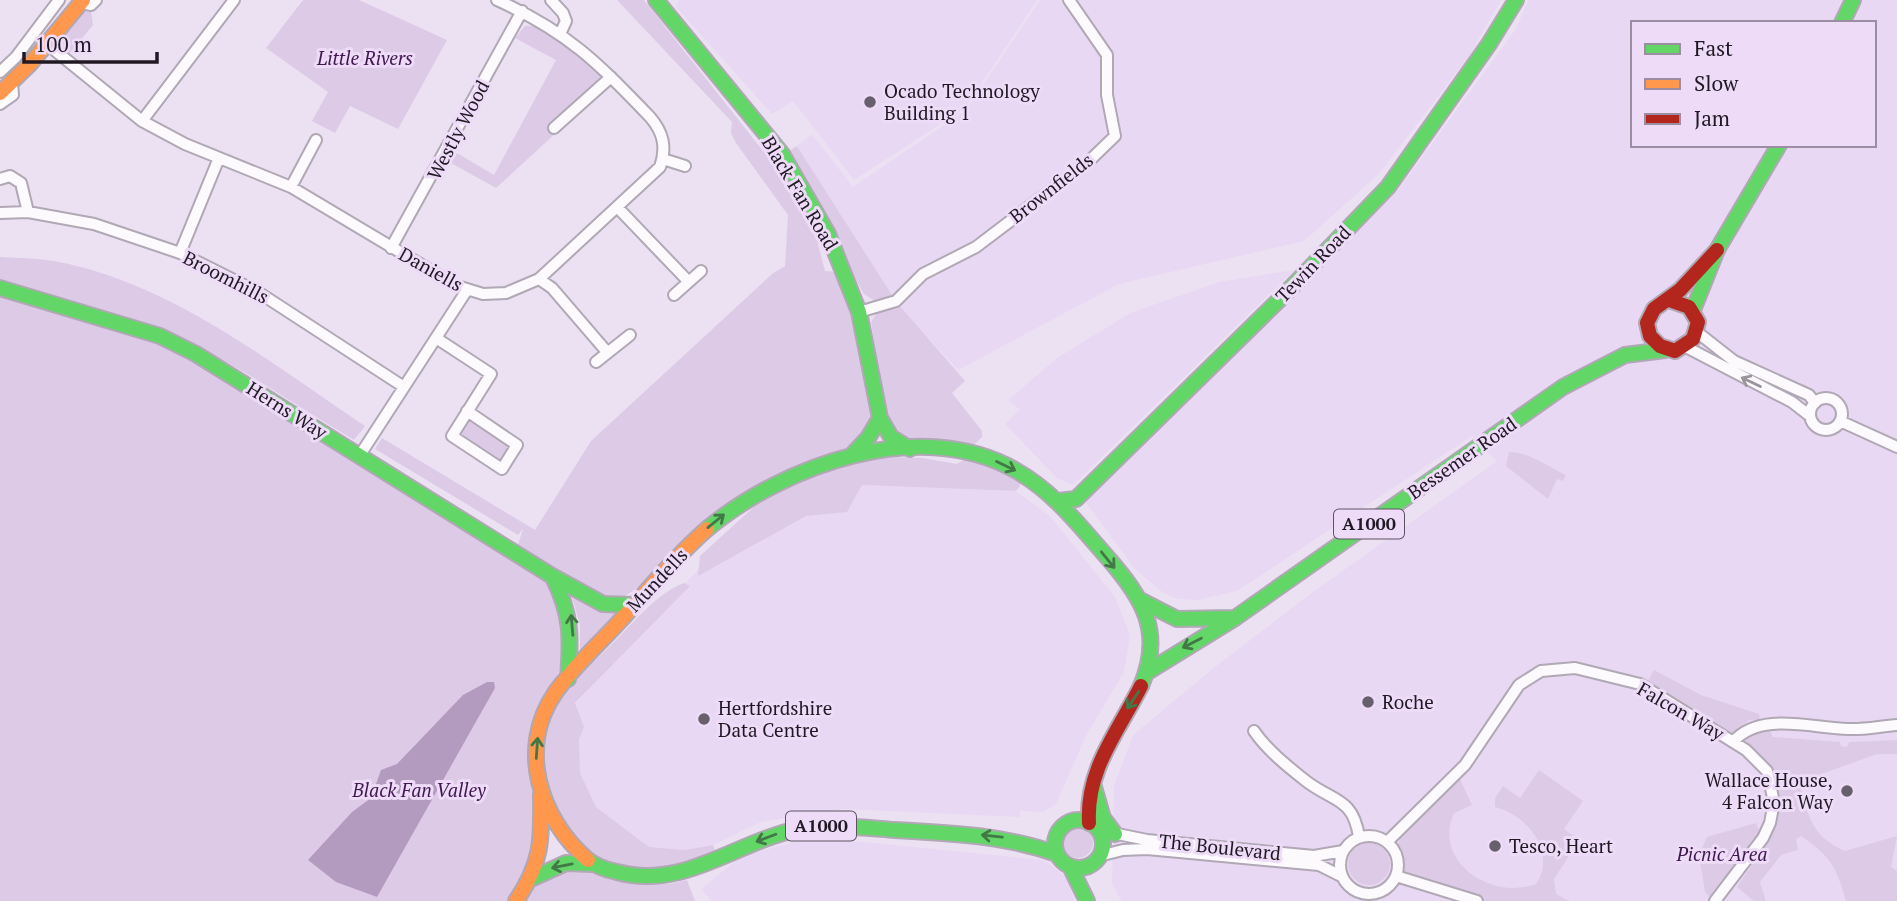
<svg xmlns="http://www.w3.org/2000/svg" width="1897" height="901" font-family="'PT Serif',serif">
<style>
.built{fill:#e9d8f3;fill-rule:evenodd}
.green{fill:#ddcae7}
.water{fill:#b39bc0}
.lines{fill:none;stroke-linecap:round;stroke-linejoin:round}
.street-casing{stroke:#b0a8b4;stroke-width:14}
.fast-casing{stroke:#b0a8b4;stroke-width:18}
.slow-casing{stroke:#b0a8b4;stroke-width:18}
.jam-casing{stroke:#b0a8b4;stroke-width:18}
.street{stroke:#fcfafd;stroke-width:10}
.fast{stroke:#63d668;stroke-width:14}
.slow{stroke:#ff974d;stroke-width:14}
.jam{stroke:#b3261e;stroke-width:14}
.oneway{stroke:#99959b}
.oneway2{stroke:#427846}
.poi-dot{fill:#675f6b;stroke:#eedbf8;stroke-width:2.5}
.labels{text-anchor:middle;stroke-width:6;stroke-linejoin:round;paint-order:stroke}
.shield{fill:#eedbf8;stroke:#5e5363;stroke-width:2}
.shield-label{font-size:18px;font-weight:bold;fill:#201923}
.park-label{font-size:19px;font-style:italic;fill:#401850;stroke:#eedbf8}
.poi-label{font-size:19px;fill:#201923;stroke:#eedbf8;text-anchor:start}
.street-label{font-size:19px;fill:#201923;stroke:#eedbf8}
</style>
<rect width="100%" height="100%" fill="#ece1f2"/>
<path class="built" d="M679,0H1037L965,108L854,180L793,101L772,114L676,7Z
M1040,0H1501L1469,56L1379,174L1304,241L1119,284L958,370L903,312L797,146L812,134L853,187L966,110Z
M1529,0H1897V878L1884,901H1121L1112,883L1114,786L1133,735L1211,670L1310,594L1497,461L1472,436L1237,591L1198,600L1177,599L1162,592L1134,568L1084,500L1398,190L1515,30ZM1633,23H1874V145H1633Z
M1294,270L1073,485L1057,478L1005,424L1020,410L1008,400L1057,358L1130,313L1219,282Z
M862,485L1016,491L1051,517L1115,597L1130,635L1124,672L1087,734L1056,804L1043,812L1020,811V817L844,809L761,822L713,845L685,850L649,847L596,807L580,773L575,704L703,564Z
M800,840L864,842L1043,860L1067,877L1075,901H711L701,889L740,857Z"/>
<path class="green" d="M303,0H359L447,40L398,129L350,106L335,133L312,121L328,92L266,48Z
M617,0H644L771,161L817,240L825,271L838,272C846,298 878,401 871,422C858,458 803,461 774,481C746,499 715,516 689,537C664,557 641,596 608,602L517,548L523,529L518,535L375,449L382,438L535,530L591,441L772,274L785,266L788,215L736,143L731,133L732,122Z
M82,10L91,11L93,25L70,53L63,48L62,39Z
M525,26C547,23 586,63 603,77L551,127L556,133L496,188L451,163L457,153L494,175L556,60L515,38Z
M797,146L892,295L875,301L864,294L784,154Z
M0,257C18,258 36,258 54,261C170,282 269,362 365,426L354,440C291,403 229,358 162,330C114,309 57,301 6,289L159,342L196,360L547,580L562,601L566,658L537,714L531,770L539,831L538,852L510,901H0Z
M899,305L965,381L952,393L982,431V437L974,445L911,441L900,437L886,422L871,322L878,311Z
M470,419L508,444L510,451L503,462H497L459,438L458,432L465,420Z
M1509,452C1529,452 1548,466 1566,475L1563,481L1557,479L1548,499L1506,466Z
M890,457L923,458L957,464L965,459L984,463L1020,480V486L1016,491L862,485L847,512L806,516L698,576L700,556L769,493L840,465Z
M684,583L690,586L575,703L584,727L579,739L580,773L596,807L649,847L685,850L713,845L717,856C696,865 668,874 645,872C589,868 546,820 544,766C543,751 542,737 548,723C565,682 585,671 614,642C634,622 657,593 684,583Z
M577,596L596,608L617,614L580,652V625L572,597Z
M1654,670L1701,695L1759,714L1760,720H1749L1731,735L1646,684Z
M1769,729L1773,737L1840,742L1841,746L1847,747L1849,742L1897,740V754H1877L1799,782C1809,817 1810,835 1845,851L1897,836L1891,867L1897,871V901H1846C1836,866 1831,857 1801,836L1796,839L1798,850L1781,855L1760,882L1766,901H1754L1737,887C1763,848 1793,813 1768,764C1762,753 1747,748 1743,736Z
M1539,770L1583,801L1564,829L1579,840L1554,879L1556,894L1569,901H1482L1433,880L1402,872L1397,846L1402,834L1459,777L1472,805L1454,813C1432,861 1491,901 1536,884C1557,853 1528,815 1495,807V798L1503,786L1520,798Z
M1756,823L1761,835L1710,897L1705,892L1699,855L1707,837Z
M1063 843a15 15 0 1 1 30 0a15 15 0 1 1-30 0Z
M1348 864a21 21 0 1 1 42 0a21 21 0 1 1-42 0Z
M565,867L669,884L687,880L695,901H523L544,876Z"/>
<path class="water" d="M487,682H494L495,688L377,897L336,882L308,860L352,812L371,798L381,770L397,764L463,695Z"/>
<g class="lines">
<defs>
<path id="street" d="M551,0L563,13L566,21L561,32
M81,3L91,5L96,0
M47,44L142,121L185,144L291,187L457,286L483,294L506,293L539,279L660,167C667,147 663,132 650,117C597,62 568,32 497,0
M0,72L16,57L59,0
M0,104L13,95L12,83
M142,121L234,0
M554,128L611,77
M663,159L685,166
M0,179L10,176L21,183L28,212
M291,187L316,140
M618,208L688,281
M0,213L28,212L94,224L180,253L258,292L404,387
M391,248L522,11
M180,253L219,158
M539,279L552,288L607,352
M674,295L701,271
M859,312L896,301L923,274L976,247L1088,162L1115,136L1107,95V55L1069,0
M1697,332L1734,361L1809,395L1815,403
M436,338L491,374L452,436L502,469L517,445L467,411
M1686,347L1792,402L1810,416
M596,362L630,335
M1810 414a16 16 0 1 1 32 0a16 16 0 1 1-32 0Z
M1840,421L1897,447
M360,455L467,290
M1254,731C1267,750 1287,766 1306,781C1333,802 1353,797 1359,837
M1733,742C1759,711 1812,728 1848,729C1864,730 1881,726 1897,725
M1098,830L1147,840L1314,856L1343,851
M1340 865a29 29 0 1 1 58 0a29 29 0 1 1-58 0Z
M1387,842L1465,765L1519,685L1541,671L1575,668L1640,684L1746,750L1767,771L1774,802L1770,823L1763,838L1715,901
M1099,856L1123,850L1147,849L1319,865L1341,876
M1396,876L1477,901"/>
<path id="fast" d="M656,0L782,154L828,234L859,312L880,418L891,437L910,449
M1842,23L1853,0
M0,288L160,336L196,354L552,576L603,604L634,605
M1693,310L1717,250L1779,145
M851,456L868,438L880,418
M1058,501L1076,499L1282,297L1388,187L1489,44L1516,0
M707,529C784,465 920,416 1015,470C1053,491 1079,525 1107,557C1143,598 1164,632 1141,686
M553,577C572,616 571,637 568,679
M1140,600L1177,619L1234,618
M1149,671L1235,618L1563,387L1625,355L1665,350
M1094,787L1103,818L1115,834
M1055 844a24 24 0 1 1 48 0a24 24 0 1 1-48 0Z
M588,860C597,867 607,870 617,872C690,892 745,832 815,827C842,825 868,828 895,830C950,833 1004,835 1057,854
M1070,866L1087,901
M533,878L566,863L593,864"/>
<path id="slow" d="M0,93L30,64L83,0
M588,860C540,819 517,749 555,693C573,667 598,645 619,622C648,590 675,557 707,529
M516,901C542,863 542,839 541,795"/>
<path id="jam" d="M1669,300L1689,307L1698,322L1693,339L1675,351L1660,346L1650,336L1647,323L1654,309L1680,290L1717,250
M1089,823C1086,769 1118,732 1141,686"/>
</defs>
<use href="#street" class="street-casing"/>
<use href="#fast" class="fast-casing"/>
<use href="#slow" class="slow-casing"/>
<use href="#jam" class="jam-casing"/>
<use href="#street" class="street"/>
<use href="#fast" class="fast"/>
<use href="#slow" class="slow"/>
<use href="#jam" class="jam"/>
</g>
<defs><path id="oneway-shaft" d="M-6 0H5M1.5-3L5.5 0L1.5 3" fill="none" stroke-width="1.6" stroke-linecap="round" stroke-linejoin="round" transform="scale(1.75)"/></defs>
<use class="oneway" href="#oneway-shaft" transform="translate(1751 382) rotate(-154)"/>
<g class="oneway2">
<use href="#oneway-shaft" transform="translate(1006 466) rotate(26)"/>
<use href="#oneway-shaft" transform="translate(716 521) rotate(-39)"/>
<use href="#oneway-shaft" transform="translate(1108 560) rotate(51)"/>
<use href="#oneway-shaft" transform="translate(572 625) rotate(-95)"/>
<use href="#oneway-shaft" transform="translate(1192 643) rotate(153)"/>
<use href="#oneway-shaft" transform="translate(1133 700) rotate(124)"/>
<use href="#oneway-shaft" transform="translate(537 748) rotate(-86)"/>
<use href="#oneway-shaft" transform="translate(992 836) rotate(-174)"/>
<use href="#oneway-shaft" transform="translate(766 838) rotate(159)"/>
<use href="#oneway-shaft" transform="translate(562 866) rotate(169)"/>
</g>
<g class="poi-dot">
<circle cx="870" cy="102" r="7"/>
<circle cx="1368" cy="702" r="7"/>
<circle cx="704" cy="719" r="7"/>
<circle cx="1847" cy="791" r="7"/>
<circle cx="1495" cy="846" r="7"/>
</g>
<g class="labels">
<g class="shield">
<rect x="1334" y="509.5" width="70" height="29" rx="5"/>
<rect x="786" y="811.5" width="70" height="29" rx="5"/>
</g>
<g class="shield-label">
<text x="1369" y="530">A1000</text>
<text x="821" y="832">A1000</text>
</g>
<g class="park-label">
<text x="365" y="65">Little Rivers</text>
<text x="419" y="797">Black Fan Valley</text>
<text x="1722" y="861">Picnic Area</text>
</g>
<g class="poi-label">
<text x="884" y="98">Ocado Technology<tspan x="884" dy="22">Building 1</tspan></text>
<text x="1382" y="709">Roche</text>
<text x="718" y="715">Hertfordshire<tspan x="718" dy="22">Data Centre</tspan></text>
<text x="1833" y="787" text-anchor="end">Wallace House,<tspan x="1833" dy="22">4 Falcon Way</tspan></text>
<text x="1509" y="853">Tesco, Heart</text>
</g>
<g class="street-label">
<text transform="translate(458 130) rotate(-62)" y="7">Westly Wood</text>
<text transform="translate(1051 188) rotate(-38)" y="7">Brownfields</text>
<text transform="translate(800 193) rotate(59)" y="7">Black Fan Road</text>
<text transform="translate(1313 264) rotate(-46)" y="7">Tewin Road</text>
<text transform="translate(431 269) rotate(29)" y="7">Daniells</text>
<text transform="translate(226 277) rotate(27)" y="7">Broomhills</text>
<text transform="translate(287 410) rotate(32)" y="7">Herns Way</text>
<text transform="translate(1462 458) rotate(-35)" y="7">Bessemer Road</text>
<text transform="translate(657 580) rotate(-47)" y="7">Mundells</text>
<text transform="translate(1681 711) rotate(30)" y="7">Falcon Way</text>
<text transform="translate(1220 847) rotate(6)" y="7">The Boulevard</text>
</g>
</g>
<rect x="1631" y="21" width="245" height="126" fill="#eedbf8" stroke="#9c8da3" stroke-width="2"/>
<rect x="1645" y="44" width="35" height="10" fill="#63d668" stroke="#9c8da3" stroke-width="2"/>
<text x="1694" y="56" font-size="21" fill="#201923">Fast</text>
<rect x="1645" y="79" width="35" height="10" fill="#ff974d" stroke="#9c8da3" stroke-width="2"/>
<text x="1694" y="91" font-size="21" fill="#201923">Slow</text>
<rect x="1645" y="114" width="35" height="10" fill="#b3261e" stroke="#9c8da3" stroke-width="2"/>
<text x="1694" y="126" font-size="21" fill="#201923">Jam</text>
<path d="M24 52v10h133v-10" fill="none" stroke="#201923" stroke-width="3.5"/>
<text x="35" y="52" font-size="21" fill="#201923" stroke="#eedbf8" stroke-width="5" paint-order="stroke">100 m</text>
</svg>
